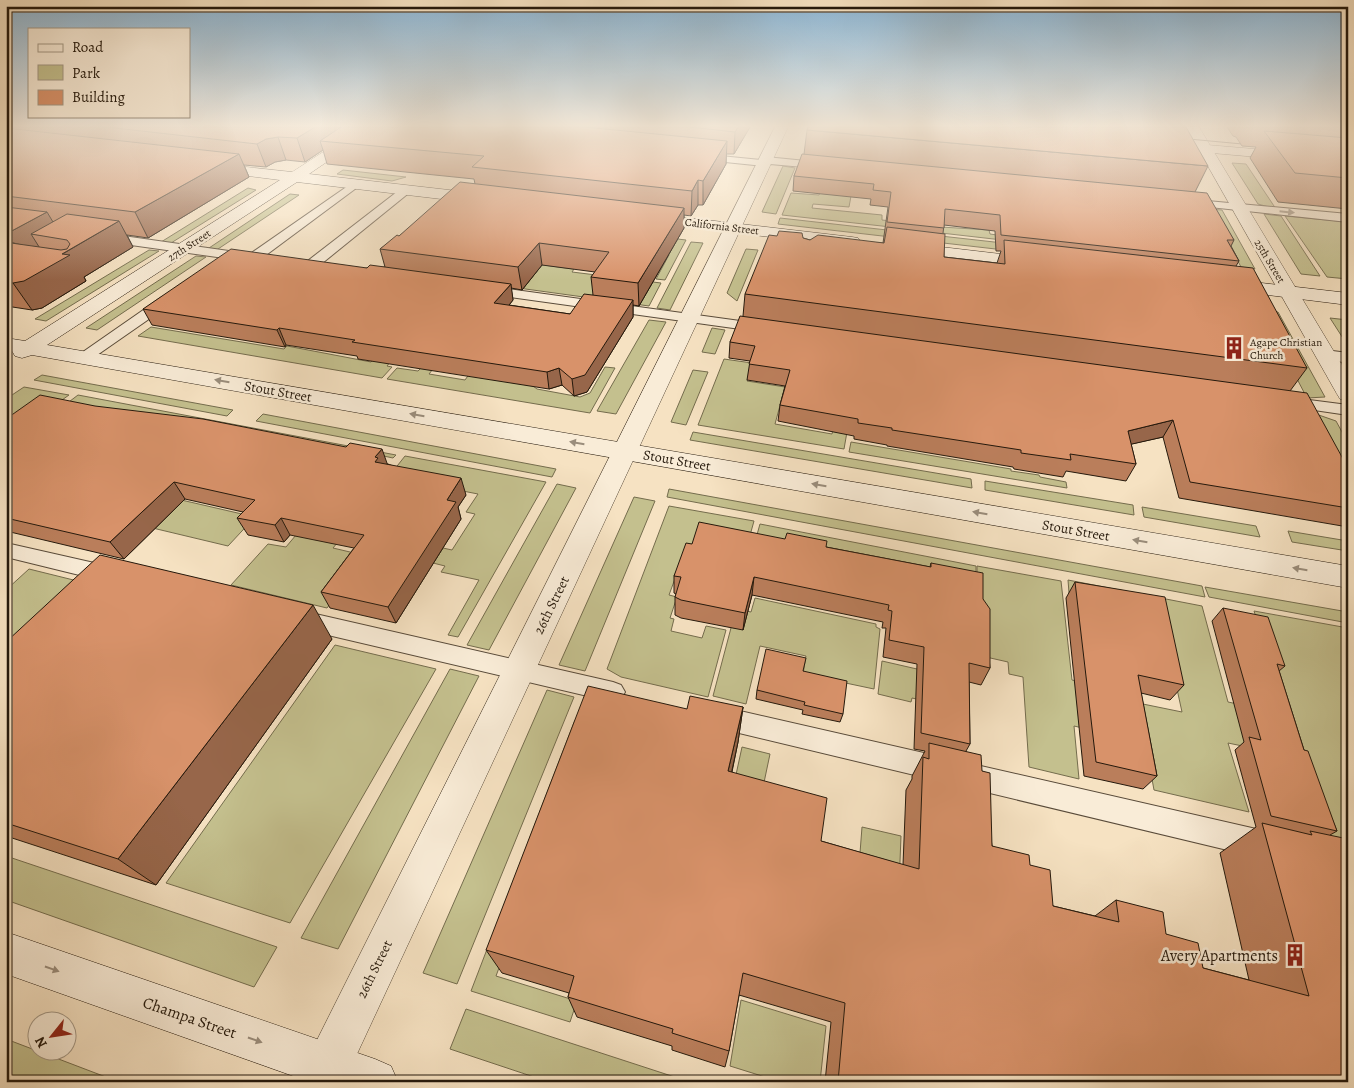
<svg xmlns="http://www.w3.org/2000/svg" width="1354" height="1088" font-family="Alegreya,serif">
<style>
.green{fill:#c4c08e;stroke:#746c4d}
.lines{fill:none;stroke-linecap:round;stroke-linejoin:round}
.lane-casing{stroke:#594b3a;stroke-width:2}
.street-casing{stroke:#594b3a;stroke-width:1}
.secondary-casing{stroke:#25190c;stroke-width:1}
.lane{fill:#f9ecd7;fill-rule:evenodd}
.street{fill:#f9ecd7;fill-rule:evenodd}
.secondary{fill:#f9ecd7;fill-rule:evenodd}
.tram{stroke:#25190c;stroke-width:1}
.wall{fill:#ba7e5b;stroke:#25190c;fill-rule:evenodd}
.shaded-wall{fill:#97664a;stroke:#25190c}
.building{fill:#d8926a;stroke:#25190c}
.oneway{fill:#9a8d7c}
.labels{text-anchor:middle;stroke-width:5;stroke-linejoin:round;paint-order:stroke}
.far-street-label{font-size:11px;fill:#25190c;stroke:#f9ecd7}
.far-poi-label{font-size:11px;fill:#25190c;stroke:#f9ecd7;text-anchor:start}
.street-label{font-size:14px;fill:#25190c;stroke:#f9ecd7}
.near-poi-label{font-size:16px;fill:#25190c;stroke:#f9ecd7;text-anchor:end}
.near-street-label{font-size:16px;fill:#25190c;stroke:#f9ecd7}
</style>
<rect width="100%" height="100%" fill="#f6e2c2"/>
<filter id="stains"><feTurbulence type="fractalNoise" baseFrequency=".004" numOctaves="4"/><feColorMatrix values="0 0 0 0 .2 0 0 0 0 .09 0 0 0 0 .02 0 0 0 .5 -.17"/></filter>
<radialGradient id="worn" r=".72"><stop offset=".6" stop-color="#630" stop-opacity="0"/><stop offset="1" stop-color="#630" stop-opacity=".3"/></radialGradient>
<path class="green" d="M1232,163L1246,164L1276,209L1258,204Z
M783,166L795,168L776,214L762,212Z
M343,170L406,177L392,181L337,174Z
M824,182L851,196L849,207L813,204L812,208L882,215V220L910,223L909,229L782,215L791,193L819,195Z
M248,188L256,190L171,243L161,242Z
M290,194L299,195L215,251L206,250Z
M1210,209L1222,210L1255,269L1241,267Z
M1264,214L1281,216L1320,276L1301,274Z
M472,215L686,240L665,280L656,279L669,255Z
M1285,216L1348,222V279L1327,277Z
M780,218L1235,269L1239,277L778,224Z
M941,227L989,230L990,234L1151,257L941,233Z
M691,242L703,243L670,310L657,308Z
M746,249L758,250L737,301L727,293Z
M149,250L159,251L46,321L35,319Z
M196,256L206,257L97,330L86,328Z
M490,258L574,269L572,272L661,283L649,306L431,276Z
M1261,310L1278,312L1325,397L1307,398Z
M1330,318L1348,320V346Z
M649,320L666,322L616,414L597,411Z
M151,327L284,349L287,346L371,362L375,358L391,361L387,366L392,367L382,378L138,336Z
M712,328L725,330L715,354L702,352Z
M724,359L752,363L747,381L785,387L775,424L832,434L836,416L850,415L844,449L698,425Z
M422,367L433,369L429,374L465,380L470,373L529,383L537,389L580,397L590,393L605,367L615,368L590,413L387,379L397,368L418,371Z
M693,370L708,372L686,425L671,422Z
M42,375L233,410L227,416L34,380Z
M24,387L69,395L6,440V399Z
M78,395L396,455L393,458L360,451L57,411Z
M1313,413L1336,421L1348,443V481Z
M263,414L556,469L552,477L256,421Z
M693,432L971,479L972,488L690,440Z
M851,442L1011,469V471L1039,475L1040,477L1066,482L1067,488L849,452Z
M405,456L546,482L458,637L448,635L479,580L441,572L445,566L433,563L443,548L452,550L475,514L466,512L478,494L427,484L357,517Z
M985,481L1133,505L1134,515L985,490Z
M557,484L576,488L489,650L467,645Z
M669,489L1202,586L1205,597L667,497Z
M138,490L255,517L228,546L6,493Z
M634,497L655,501L585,671L559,665Z
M669,506L754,521L747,546L688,558L683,557L669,595L677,597L670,618L674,619L671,631L702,638L706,626L726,630L708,697L621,677L607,669Z
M1142,507L1256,526L1260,537L1144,517Z
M316,511L356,520L333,548L367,556L327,608L231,585L268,544L286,547Z
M760,524L976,566V586L747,570Z
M1288,531L1348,541V551L1292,542Z
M977,566L1061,581L1072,680L1126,692L1134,740L1074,726L1079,779L1029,767L1023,677L1009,674L1008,662L986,657L977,616Z
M29,569L118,591L6,702V590Z
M1068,580L1202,606L1228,702L1286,714L1300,758L1228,743L1249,812L1154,790L1138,703L1182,712L1160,611L1069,593Z
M1205,587L1348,612V623L1209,597Z
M755,598L876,624V627L880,629L874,689L803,674L806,656L760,646L746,704L713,696L736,609L751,612Z
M1254,611L1348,628V852L1333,848Z
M335,645L436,669L290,923L166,883Z
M882,661L917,669L960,709L912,698L911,702L878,694Z
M450,669L479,676L338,949L301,938Z
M547,690L574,697L457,984L423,973Z
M575,720L590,723L496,976L577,1001L570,1022L471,991Z
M742,747L770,754L758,811L712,886Z
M862,827L901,836L897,937L858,879Z
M6,856L277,947L254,987L6,900Z
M741,1000L826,1026L820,1082H781L730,1066Z
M466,1009L690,1082H549L450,1049Z
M6,1039L119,1082H6Z"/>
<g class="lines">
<defs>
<path id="lane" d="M700,154L761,160L766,157L826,163L831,166L826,169L770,164L765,166L696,159L695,157L696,155Z
M355,181L360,184L359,186L258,261L253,262L102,241L96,237L102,233L250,254Z
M406,187L412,190L410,192L315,269H305L303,266L305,263L402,188Z
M1186,199L1348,214V222L1182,204L1180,202Z
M486,286L762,324L767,325L769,328L767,331L762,332L481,293L479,290Z
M167,296L172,297L174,300L172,303L90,360H80L77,357L80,354L162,297Z
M1325,350L1348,353V363L1320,358L1317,355L1320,352Z
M1286,397L1348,405V415L1280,405L1278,402L1280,399Z
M6,543L112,567L119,569L122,575L119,581L112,583L6,557Z
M298,610L613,682L621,685L625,692L621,699L613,702L298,628L290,625L287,619L290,613Z
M714,705L1265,831L1275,835L1279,845L1275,855L1265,859L714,727L705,724L702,716L705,708Z"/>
<path id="street" d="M775,127H788L344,1082H299L305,1064Z
M1186,127H1199L1348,375V401L1340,399L1337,394Z"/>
<path id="secondary" d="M362,127H378L309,174L484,194L490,196L492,199L490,202L484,204L297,182L47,345L1348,566V588L32,355L22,358L15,356L12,351L6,350V338L25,341L280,180L209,171L204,170L202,167L204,164L209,163L292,172Z
M1160,141L1348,157V165L1155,148L1153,145Z
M646,213L852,237L858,238L861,242L858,246L852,247L640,221L638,218L640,215Z
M907,243L1035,258L1041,259L1044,263L1041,267L1035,268L901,252L898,248L901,244Z
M1227,279L1348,293V305L1220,289L1218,285L1220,281Z
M6,932L375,1059L391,1066L398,1082H310L6,974Z"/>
</defs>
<use href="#lane" class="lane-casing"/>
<use href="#street" class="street-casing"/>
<use href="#secondary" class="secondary-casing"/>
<use href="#lane" class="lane"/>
<use href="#street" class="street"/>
<use href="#secondary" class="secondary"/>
<path class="tram" d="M1178,138L1253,145"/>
</g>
<path class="wall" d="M6,127H750L734,154H726V164L703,205H698L691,216L684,215V228L639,306L633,305V317L587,392L574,396L562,385L549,389L358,359L357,356L286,345L285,347L152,325L143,309L367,268L385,267L380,249L475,184L474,179L327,164L323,150L305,162L286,160L275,162L266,167L244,165L249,177L148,238L127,235L133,247L84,277L86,281L42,308L32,310L6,306ZM542,265L595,272L591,277L593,295L570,314L509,305L513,300L511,288L522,290Z
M1227,127H1348V209L1278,202L1250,158L1256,147L1242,146L1236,137L1233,136Z
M807,130L1208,166L1195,192L1234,240L1231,246L1239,261L1236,266L1307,368L1290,391L1348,468V527L1179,498L1163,437L1131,444L1136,464L1126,481L1066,471L1063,477L1014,469L1013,467L887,446V445L854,439V436L778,421L780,405L785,386L747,380L750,361L729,358L730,342L743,316L745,294L803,238L810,240L883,243L888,207L870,205L871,199L793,191L794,176L804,154ZM944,225L995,231L996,251H1001L997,263L944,257L943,233Z
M6,419L388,464L466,495L458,507L461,519L396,623L330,608L321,592L354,548L290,535L284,542L248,535L237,518L243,512L185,499L124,559L6,531Z
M692,544L826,547L930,567L931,563L983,599L990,668L981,685L969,682L970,744L966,751L982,771L992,846L1030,865L1053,906L1095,916L1116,900L1166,934L1203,968L1249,980L1220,853L1256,827L1235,750L1244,742L1212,621L1223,608L1285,666L1279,671L1304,750L1337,831L1330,835L1348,1082H825L831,1022L739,995L729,1051L725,1067L672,1050V1046L577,1017L568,997L569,993L502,973L486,950L687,709L743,707L738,742L732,772L821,841L903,865L906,790L912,779V776L925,751L914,749L917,664L883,657L886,628H882L883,622L752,595L743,630L681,618L675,615V597L676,594L674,593V576Z
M1075,582L1184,685L1170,700L1141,693L1157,776L1143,789L1084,776L1066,598Z
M332,639L156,885L6,836V642Z
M803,671L843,714L840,722L802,714L803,710L756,699L757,690Z"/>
<path class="shaded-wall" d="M315,127H358L320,141L323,150L305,162L297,138Z
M738,127H750L734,154L735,132Z
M278,137L286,160L275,162L266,167L257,144L266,139Z
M727,141L726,164L703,205V181Z
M239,154L249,177L148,238L135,212Z
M698,180V205L691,216L692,191Z
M684,208V228L639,306L638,283Z
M47,212L62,237L31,234L41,250L6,241V234Z
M119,221L133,247L84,277L86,281L42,308L32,310L13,283Z
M539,243L542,265L522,290L518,267Z
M511,284L513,300L498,319L494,303Z
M633,300V317L587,392L574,396L572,379Z
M279,328L286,345L285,347L277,330Z
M559,368L562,385L549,389L547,372Z
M1173,420L1163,437L1119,447L1128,431Z
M382,449L388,466L375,462V457Z
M461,478L466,495L458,507L461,519L396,623L388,607L447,500Z
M174,482L185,499L124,559L110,542Z
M281,518L290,535L284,542L275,525Z
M754,577L752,595L743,630L745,613Z
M313,605L332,639L156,885L118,859Z
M743,707L738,742L725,803L728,771Z"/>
<path class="building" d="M106,127H315L297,138L278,137L266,139L257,144Z
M341,127H585L727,141L703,181L698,180L692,191L472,167L484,156L320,141Z
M690,127H738L735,132Z
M808,127H1186L1208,166L807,130Z
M6,128L239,154L135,212L6,196Z
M1264,131L1348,138V178L1295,173Z
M802,154L1207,193L1234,240H1227L1239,261L1001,235L1000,215L945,209L944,228L887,222L891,192L873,190L874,184L794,176Z
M460,182L684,208L638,283L591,277L609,252L539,243L518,267L380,249L397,235L399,236Z
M6,207L47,212L6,234Z
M67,214L119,221L62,254L70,255L24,281L13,283L6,282V240L11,243L61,250L67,249L70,244L67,240L31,234Z
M887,227L945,234L944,257L1005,264L1004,240L1253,268L1307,368L745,294L769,235L777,236L779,231L802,233L803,238L810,240L818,235L884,243Z
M231,249L367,268L370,265L511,284L494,303L570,314L584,294L633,300L585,375L572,379L559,368L547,372L352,342L355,340L279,328L277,330L143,309Z
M740,316L1307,393L1348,468V508L1190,482L1173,420L1128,431L1136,464L1070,454L1071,460L1021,453V450L892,430V428L858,423V419L780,405L790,370L749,364L755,346L730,342Z
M40,395L95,406L203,419L346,447L350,443L382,449L375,457L378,458L375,462L461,478L447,500L456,502L388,607L321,592L364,535L281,518L275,525L237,518L255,500L174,482L110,542L6,518V419Z
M699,522L785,539L787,533L827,541L826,547L931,567V563L983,573V599L990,609V668L969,663L970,744L921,733L924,647L889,640L892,611L888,610L889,605L754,577L745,613L681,600L675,597L681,577L674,576L686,543L692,544Z
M100,555L313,605L118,859L6,823V642Z
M1075,582L1165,597L1184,685L1138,675L1157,776L1096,762Z
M1223,608L1268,617L1285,666L1277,664L1304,750L1308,751L1337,831L1271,816L1249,737L1261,740Z
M766,649L806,658L803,671L847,681L843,714L804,705L805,702L757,690Z
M588,686L687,709L690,696L743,707L728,771L827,798L821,841L919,869L923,757L929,759V743L981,755L982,771L990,773L992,846L1029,855L1030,865L1050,870L1053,906L1119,922L1116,900L1163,912L1166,934L1198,943L1203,968L1309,996L1262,823L1312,835L1310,831L1348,839V1082H838L845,1003L743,973L729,1051L672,1033L673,1029L568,997L574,976L486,950Z"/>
<defs><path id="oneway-solid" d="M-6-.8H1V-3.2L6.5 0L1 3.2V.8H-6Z" transform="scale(1.25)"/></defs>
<g class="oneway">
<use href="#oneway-solid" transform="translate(1287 212) rotate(6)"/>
<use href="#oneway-solid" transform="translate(222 381) rotate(-170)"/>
<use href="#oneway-solid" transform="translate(417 415) rotate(-170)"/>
<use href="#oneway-solid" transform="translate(577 443) rotate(-170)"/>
<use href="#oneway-solid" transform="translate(819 485) rotate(-170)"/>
<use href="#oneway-solid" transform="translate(980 513) rotate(-170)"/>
<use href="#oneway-solid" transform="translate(1140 541) rotate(-170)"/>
<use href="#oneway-solid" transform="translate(1300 569) rotate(-170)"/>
<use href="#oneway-solid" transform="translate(52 969) rotate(19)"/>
<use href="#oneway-solid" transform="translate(255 1040) rotate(19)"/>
</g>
<linearGradient id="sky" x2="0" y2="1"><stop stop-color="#8bb7d7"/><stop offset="0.45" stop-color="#fbf2e4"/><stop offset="1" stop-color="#fbf2e4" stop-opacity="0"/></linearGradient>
<rect width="1354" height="280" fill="url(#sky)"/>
<defs>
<symbol id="building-bare" viewBox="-9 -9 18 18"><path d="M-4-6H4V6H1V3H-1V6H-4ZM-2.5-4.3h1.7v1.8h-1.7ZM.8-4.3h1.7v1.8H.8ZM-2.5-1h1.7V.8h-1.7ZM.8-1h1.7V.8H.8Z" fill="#8f2418" stroke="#f9ecd7" stroke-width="2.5" paint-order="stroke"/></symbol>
</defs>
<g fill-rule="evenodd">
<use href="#building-bare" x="1218" y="332" width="32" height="32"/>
<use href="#building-bare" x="1279" y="939" width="32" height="32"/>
</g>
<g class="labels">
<g class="far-street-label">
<text transform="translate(722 226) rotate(7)" y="4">California Street</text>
<text transform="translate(189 245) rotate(-33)" y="4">27th Street</text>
<text transform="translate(1270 261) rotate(59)" y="4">25th Street</text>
</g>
<g class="far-poi-label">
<text x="1250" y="346">Agape Christian<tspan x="1250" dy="13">Church</tspan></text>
</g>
<g class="street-label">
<text transform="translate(278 391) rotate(10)" y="5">Stout Street</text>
<text transform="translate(677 460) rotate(10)" y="5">Stout Street</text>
<text transform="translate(1076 530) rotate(10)" y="5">Stout Street</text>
<text transform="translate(551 605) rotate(-64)" y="5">26th Street</text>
<text transform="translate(374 969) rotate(-64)" y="5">26th Street</text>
</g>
<g class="near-poi-label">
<text x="1278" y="961">Avery Apartments</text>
</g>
<g class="near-street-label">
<text transform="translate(190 1017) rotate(19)" y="6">Champa Street</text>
</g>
</g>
<rect width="1354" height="1088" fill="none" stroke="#f6e2c2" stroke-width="25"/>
<rect x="8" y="8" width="1339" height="1073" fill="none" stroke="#25190c" stroke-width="2.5"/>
<rect x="12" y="12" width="1329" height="1063" fill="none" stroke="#25190c"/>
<rect x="28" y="28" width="162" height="90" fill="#f9ecd7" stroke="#a49886"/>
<rect x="38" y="44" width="25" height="8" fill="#f9ecd7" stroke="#a49886"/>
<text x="72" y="52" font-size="15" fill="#25190c">Road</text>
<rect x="38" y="65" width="25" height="15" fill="#c4c08e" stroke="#a49886"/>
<text x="72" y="78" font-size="15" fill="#25190c">Park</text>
<rect x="38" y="90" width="25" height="15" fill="#d8926a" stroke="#a49886"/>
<text x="72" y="102" font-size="15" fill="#25190c">Building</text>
<g transform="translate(52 1036) rotate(240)"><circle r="24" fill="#f9ecd7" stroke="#a49886"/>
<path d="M0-4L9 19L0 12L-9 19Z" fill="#8f2418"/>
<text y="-8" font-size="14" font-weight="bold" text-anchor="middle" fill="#25190c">N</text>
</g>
<rect width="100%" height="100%" filter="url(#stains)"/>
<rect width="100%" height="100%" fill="url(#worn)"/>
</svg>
